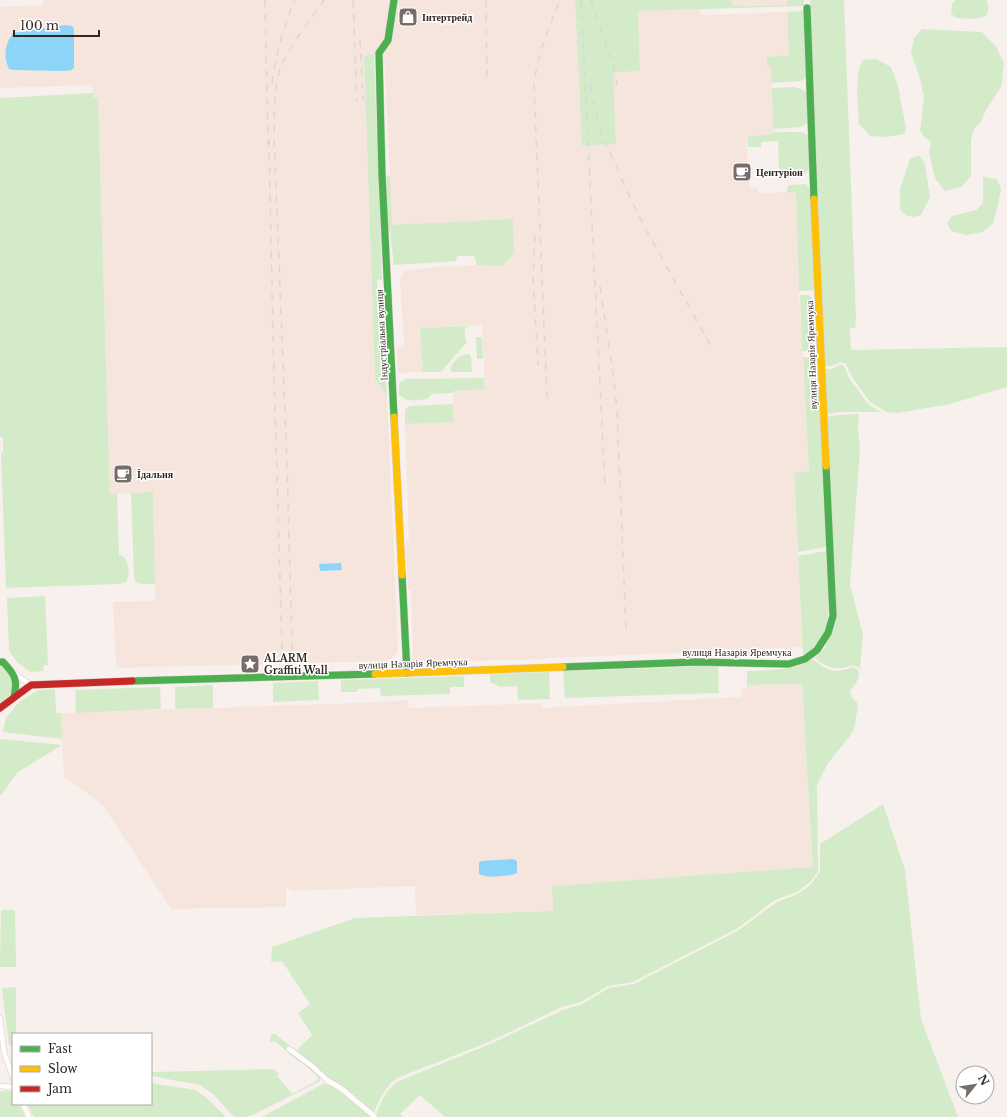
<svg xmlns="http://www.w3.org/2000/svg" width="1007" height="1117" font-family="'Libre Baskerville',serif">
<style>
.built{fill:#f6e5db}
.industrial{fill:#f6e5dd}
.green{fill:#d4ebca}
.water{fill:#8cd4f8}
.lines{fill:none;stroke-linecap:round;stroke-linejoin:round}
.street-casing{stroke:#d5cdc9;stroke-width:6}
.fast-casing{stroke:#d5cdc9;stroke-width:8}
.slow-casing{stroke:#d5cdc9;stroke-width:8}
.jam-casing{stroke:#d5cdc9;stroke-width:8}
.street{stroke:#fefdfc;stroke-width:5}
.fast{stroke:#4caf50;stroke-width:7}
.slow{stroke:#ffc107;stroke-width:7}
.jam{stroke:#c62828;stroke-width:7}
.rail{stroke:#d9d7d6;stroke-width:1.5;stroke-dasharray:7 7;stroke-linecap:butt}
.labels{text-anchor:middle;stroke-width:3;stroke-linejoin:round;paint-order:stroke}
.poi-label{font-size:10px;font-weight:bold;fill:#302722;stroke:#fff;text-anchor:start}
.street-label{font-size:10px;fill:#302722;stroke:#fff}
</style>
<rect width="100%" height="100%" fill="#f8f0ec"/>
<path class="built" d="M420,328L423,372L398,373L397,348L404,347L403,329Z"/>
<path class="industrial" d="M43,0H575L582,146L616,144L613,72L640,70L638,11L700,9L701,15L787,12L789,55L766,57L771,65L774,134L746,138L750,189L758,188V193L796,192L799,291L809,472L794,473L802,647L537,659L413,663L411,590H408L406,542L409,541L405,424L454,422L453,391L485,389L482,325L403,329L400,278L406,270L451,266V267L477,265L474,256H457L456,261L394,265L390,231L388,230L386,176L390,175L384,53L364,56L375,379L387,396L398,650L395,655L391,659L383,661L116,668L113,602L155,601L153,492L110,494L98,98H93L92,85L0,88V7L43,5Z
M732,0H787V5L732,6Z
M802,684L813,867L552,886L553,911L416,915L415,886L291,891L286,886V907L171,909L102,804L64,777L61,713L357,703L408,700L409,708L541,703L542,708L741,697V689H747V685Z"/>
<path class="green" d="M575,0H732L733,6L787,5V0H804V6L638,11L640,71L613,72L616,144L582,146Z
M810,0H844L856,318L855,328H850L851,350L1007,347V387L950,404L897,413L887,412L870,402L852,377L846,364L841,362L831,366H825Z
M955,0H986L989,7L986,16L975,19L956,18L951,13L952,4Z
M805,11L807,77L801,81L771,83V66L767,65L766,57L789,55L787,12Z
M922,29L982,32L996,46L1004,64L1001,87L986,110L981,122L974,129L971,140V176L961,187L945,191L935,178L929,153L931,142L924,137L920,130L924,97L920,78L911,53L914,38Z
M374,54L382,279L377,280L378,311L384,329L387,396L375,379L364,56Z
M876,59L891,67L898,86L906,128L904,134L887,137L870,136L859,124L857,94L858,72L863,60Z
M795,87L805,91L807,93L808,123L801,127L773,129L772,88Z
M93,93V98H98L110,494H117L119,555L123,556C129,563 131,574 126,582L119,584L6,588L1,453H3V438L0,436V98Z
M774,132H801L809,135L810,168L803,176C795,177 785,180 779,172L778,141L761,142V147H748L747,137L773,134Z
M919,155L925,164L930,197L921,215L914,217L907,216L900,209V189L910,159Z
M386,176H390L392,225L513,219L514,253L502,266L477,265L474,256H457L456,261L394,265L390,231L388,230Z
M983,177L997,179L1001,189L998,205L993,223L983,232L966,235L951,231L947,223L952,216L976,210L983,203Z
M806,184L811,190L815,290L799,291L796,192L787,193V188L789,185Z
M800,295H808L815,300L818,351H802Z
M469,326V327H465V337L467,342L441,372H423L420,328Z
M476,337H482L483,359H477Z
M468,354L471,356L472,371L470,372H452L450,369C453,361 460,355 468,354Z
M803,357H817L826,547L798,552L794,473L809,471Z
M841,365L844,366L849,378L868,404L881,412H840L827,414L825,369H832Z
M484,378L485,389L453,391V393L432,394L427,399C415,400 409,403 399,395V383L406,379Z
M453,404L454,422L405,424V410L409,406Z
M859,414L858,428L860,449L850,584L863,635L860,668L853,665C837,671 828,669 815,658L825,648L836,623L827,417L840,415Z
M153,492L155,584H141L136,582L134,577L131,493Z
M826,551C826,570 832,616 825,631C821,642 811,649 803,656L798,556Z
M45,596L48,665L43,666L44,671L30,672L17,662L9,651L7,598Z
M813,659C827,671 835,674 853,667L858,670C861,677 855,685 850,691L852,698L857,702L858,706L854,729L850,736L828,763L817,785L818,872L809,883L797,892L775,900L738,928L633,982L608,986L581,1002L562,1007L489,1042L397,1078C386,1086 378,1100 374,1114L320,1075V1081L257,1113L246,1117H236L232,1115L213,1094L200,1085L151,1076V1072L274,1069L279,1074L277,1076L292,1094L318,1080V1077L301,1062H299L276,1042H270L271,1034H275L296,1051L312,1035L298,1013L310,1004L282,961L271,962L272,947L355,918L553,911L552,886L813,867L802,684L747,685V671C768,670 795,671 813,659Z
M0,666C16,673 17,695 0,703Z
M718,666L719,693L565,698L563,671Z
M549,672L550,699L518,700L517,686L500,687L490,682V674Z
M464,676V687H450V694L381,696L380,688L358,689L357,692H341V680Z
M318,681L319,700L273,702V683Z
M213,685V708L175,709V687Z
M160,687L161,709L76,713L75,690Z
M55,689L56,713H61L62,739L3,732L6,718L19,702L38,690Z
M1,739L62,745L18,772L0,796V741Z
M883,804L905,870L921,1019L958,1117H445L420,1095L400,1114L403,1117H378L376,1116C380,1102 387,1088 399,1081L490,1044L563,1010L582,1004L609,988L634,984L739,930L777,902L798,894L810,885L820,872V844Z
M1,910H15L16,967H0Z
M16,987V1034H13V1047L9,1045L2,988Z
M151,1083L195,1090L207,1098L226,1117H34L28,1104H151Z
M323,1084C343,1086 358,1104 373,1117H262Z
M0,1091H13V1104H19L25,1117H0Z"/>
<path class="water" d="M65,25L72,26L74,29V68L71,70L65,71L14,70L9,69C3,56 5,44 13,33Z
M341,563L342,570L320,571L319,564Z
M513,859L517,861V873C508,877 487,878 479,874V863L481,861Z"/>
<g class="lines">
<defs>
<path id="street" d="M15,674L31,685
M0,1018L4,1052L13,1078
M289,1049L312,1066L327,1080L342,1089L375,1117
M0,1086L13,1087
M23,1104L29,1117"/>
<path id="fast" d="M394,0L388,40L379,53L382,175L394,417
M807,8L814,199
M402,575L407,673
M0,662H3C15,675 18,679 14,697
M563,667L696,662L789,664L805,659L817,650L828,633L833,616L826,466
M132,681L375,674"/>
<path id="slow" d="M814,199L826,466
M394,417L402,575
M375,674L563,667"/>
<path id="jam" d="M0,708L31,685L132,681"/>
</defs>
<use href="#street" class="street-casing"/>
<use href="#fast" class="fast-casing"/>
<use href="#slow" class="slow-casing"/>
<use href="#jam" class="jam-casing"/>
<use href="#street" class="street"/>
<use href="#fast" class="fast"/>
<use href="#slow" class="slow"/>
<use href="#jam" class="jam"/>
<path class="rail" d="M265,0L268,144
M353,0L357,101
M486,0L487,81
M581,0L605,486
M591,0L613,65L617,85
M360,40L363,100
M272,83C275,54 285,27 294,0
M590,86L598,122L603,137L627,191L645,228L711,346
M269,139L273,337L282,649
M535,235L533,279L538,365
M600,286L614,381L617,411L626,630
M547,398L534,85C537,55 549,28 560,0
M292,650L287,464L274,137C275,116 273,86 281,67C289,46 311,19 324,0"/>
</g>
<defs>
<symbol id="shop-square" viewBox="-11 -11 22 22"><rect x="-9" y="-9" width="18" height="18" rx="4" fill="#766d69" stroke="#fff"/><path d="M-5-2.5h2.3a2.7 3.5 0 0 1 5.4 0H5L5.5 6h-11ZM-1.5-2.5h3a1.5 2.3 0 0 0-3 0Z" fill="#fff"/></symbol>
<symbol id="cafe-square" viewBox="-11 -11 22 22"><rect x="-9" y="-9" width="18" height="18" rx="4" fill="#766d69" stroke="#fff"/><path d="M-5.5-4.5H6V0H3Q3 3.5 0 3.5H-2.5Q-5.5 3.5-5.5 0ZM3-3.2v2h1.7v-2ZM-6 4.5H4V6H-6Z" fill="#fff"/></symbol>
<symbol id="sight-square" viewBox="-11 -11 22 22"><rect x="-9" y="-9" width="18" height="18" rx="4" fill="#766d69" stroke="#fff"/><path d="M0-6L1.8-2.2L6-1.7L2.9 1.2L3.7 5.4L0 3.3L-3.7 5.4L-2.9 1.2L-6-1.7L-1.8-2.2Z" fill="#fff"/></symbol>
</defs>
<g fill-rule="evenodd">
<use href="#shop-square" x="397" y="6" width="22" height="22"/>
<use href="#cafe-square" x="731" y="161" width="22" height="22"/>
<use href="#cafe-square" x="112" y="463" width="22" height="22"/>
<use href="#sight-square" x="239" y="653" width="22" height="22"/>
</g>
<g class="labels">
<g class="poi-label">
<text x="422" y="21">Інтертрейд</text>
<text x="756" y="176">Центуріон</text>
<text x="137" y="478">Їдальня</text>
<text x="264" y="662">ALARM<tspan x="264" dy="12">Graffiti Wall</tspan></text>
</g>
<g class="street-label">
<text transform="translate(381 335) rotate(-93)" y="4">Індустріальна вулиця</text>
<text transform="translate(811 355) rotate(-92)" y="4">вулиця Назарія Яремчука</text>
<text x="737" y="656">вулиця Назарія Яремчука</text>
<text transform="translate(413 663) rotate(-2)" y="4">вулиця Назарія Яремчука</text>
</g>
</g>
<rect x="12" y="1033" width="140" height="72" fill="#ffffff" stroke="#aca9a7"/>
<rect x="20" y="1046" width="20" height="6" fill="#4caf50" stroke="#aca9a7"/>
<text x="48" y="1053" font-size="12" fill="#302722">Fast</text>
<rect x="20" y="1066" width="20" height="6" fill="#ffc107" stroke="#aca9a7"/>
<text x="48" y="1073" font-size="12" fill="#302722">Slow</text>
<rect x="20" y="1086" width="20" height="6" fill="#c62828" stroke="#aca9a7"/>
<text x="48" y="1093" font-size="12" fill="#302722">Jam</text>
<g transform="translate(975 1085) rotate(60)"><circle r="19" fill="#ffffff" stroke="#aca9a7"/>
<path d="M0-3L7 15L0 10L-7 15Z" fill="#766d69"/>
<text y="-6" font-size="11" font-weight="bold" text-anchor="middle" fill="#302722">N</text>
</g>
<path d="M14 30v6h85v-6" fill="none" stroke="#302722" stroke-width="2"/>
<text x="20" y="30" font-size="12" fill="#302722" stroke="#ffffff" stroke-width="3" paint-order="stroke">100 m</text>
</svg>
